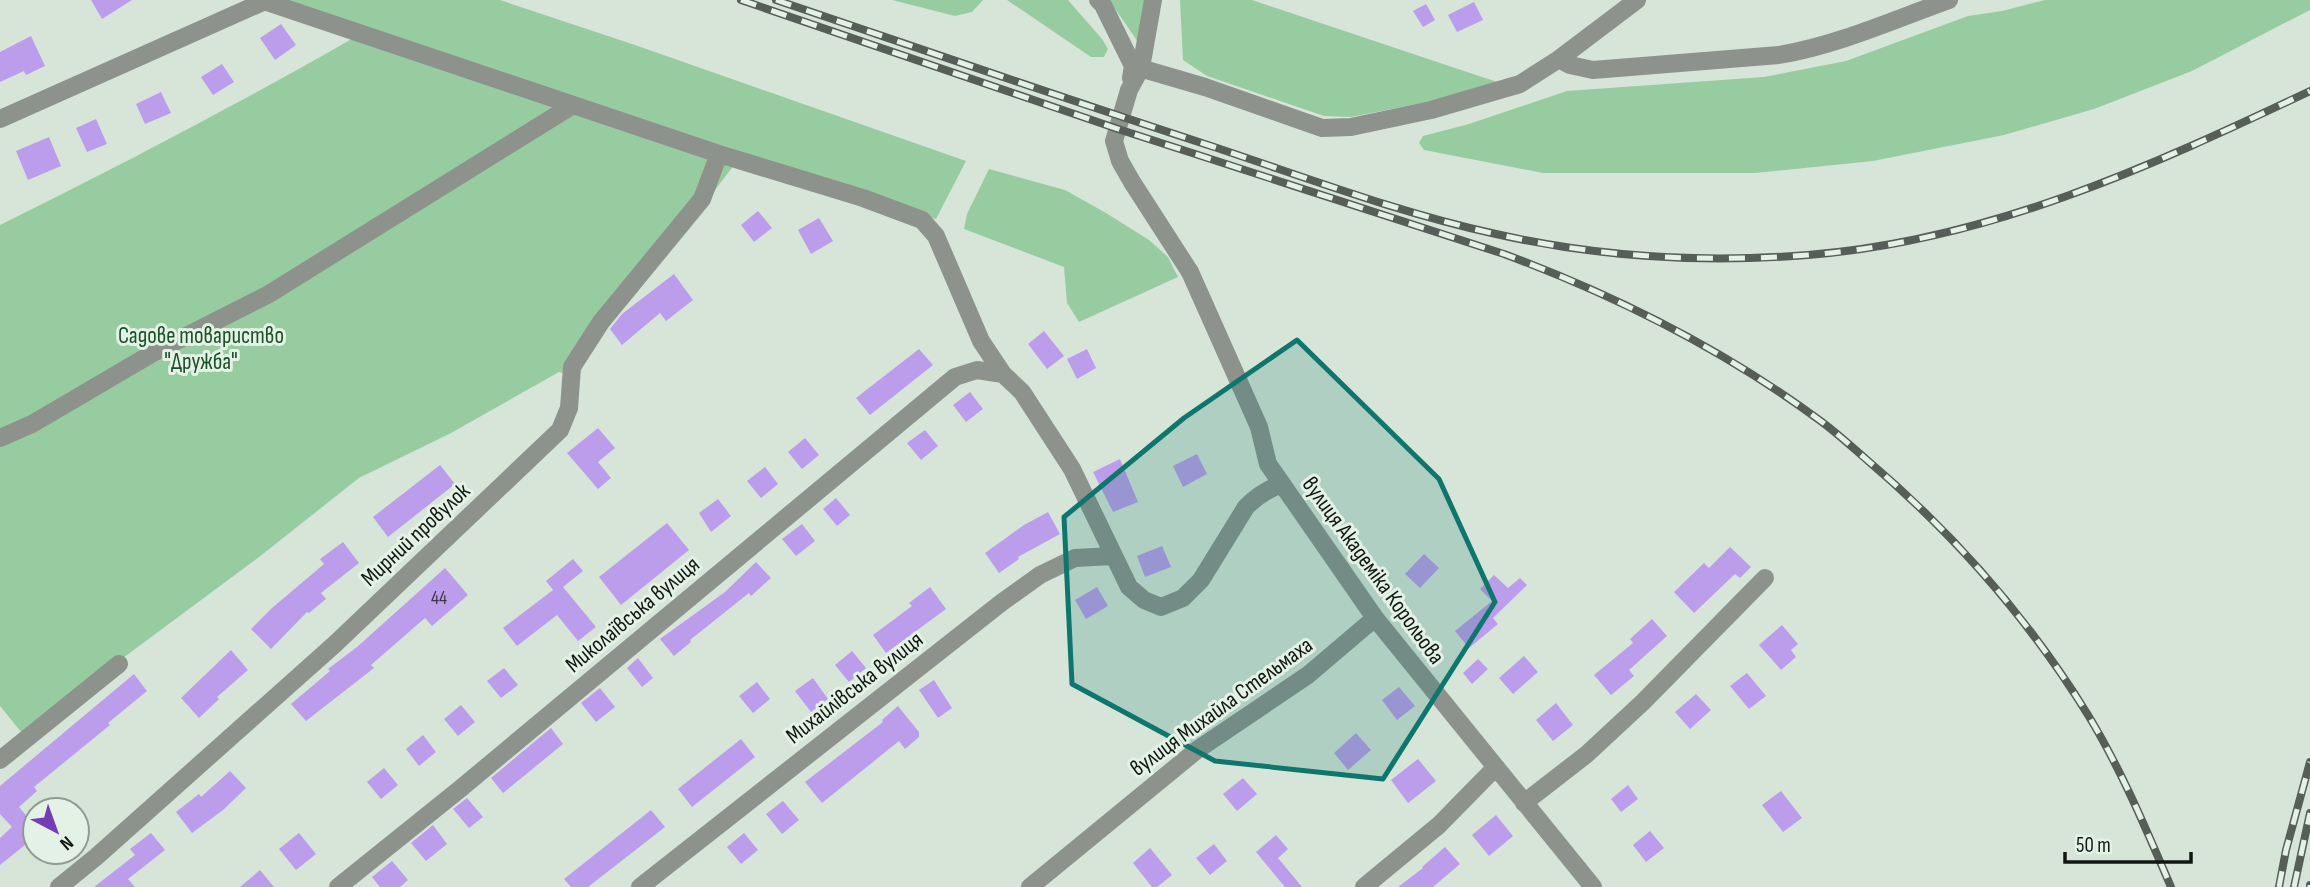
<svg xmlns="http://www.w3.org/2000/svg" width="2310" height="887" font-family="'Sofia Sans Condensed',sans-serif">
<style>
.green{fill:#97cca0}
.building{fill:#bb9deb}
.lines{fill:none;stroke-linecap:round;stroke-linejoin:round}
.minor{stroke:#8d928d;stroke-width:18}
.rail-casing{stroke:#565e57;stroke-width:8}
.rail{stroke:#e4f2e6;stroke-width:5;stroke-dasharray:16;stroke-linecap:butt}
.marked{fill:#0f766e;fill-opacity:0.2;stroke:#0f766e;stroke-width:5;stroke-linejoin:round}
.labels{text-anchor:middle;stroke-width:6;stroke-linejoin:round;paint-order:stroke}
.number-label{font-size:19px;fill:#3c3849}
.park-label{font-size:23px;fill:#1a4f28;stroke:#e4f2e6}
.street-label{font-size:23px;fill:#121713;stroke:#e4f2e6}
</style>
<rect width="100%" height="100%" fill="#d7e5d9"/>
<path class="green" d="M286,0H500L635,45L966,161L936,219L741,156L638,291L603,320L567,374L559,372L451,433L359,478L259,557L22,733L0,706V225C125,163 248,99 369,29Z
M892,0H983L972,12L955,16Z
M1007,0H1068L1102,39L1108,49L1104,57H1091Z
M1109,0H1153L1138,42Z
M1180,0H1252L1497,82L1427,102L1351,117L1324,116L1207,76L1183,60Z
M2045,0H2310V10L2192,71L2094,109L2004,135L1873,161L1755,173H1543L1424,150L1419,143L1423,136L1469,124L1567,91L1764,77L1846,61L1968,16L2002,11Z
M989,169L1065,190L1106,213L1149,240L1168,257L1178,277L1079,322L1067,303L1064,267L964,229L967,214Z"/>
<path class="building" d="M91,0H132L102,19Z
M1474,2L1483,20L1457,32L1448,15Z
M1426,4L1435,20L1423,27L1413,11Z
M281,24L296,45L275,60L260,38Z
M31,36L45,66L26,75L24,71L0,82V52Z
M222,64L234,82L213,95L201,77Z
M161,92L171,113L145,124L136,104Z
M96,119L107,144L87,152L76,128Z
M49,137L61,166L28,180L16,151Z
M758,211L772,228L754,242L741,225Z
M819,218L833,241L811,254L798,230Z
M674,274L693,300L666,321L660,313L622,345L610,329L622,314Z
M1044,331L1064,356L1047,369L1028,344Z
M919,349L933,365L870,415L856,398Z
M1087,349L1096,368L1077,379L1067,359Z
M970,392L983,409L966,422L953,405Z
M598,428L615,448L598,462L611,478L598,489L567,453Z
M925,430L938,446L921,460L907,443Z
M805,438L819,455L802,469L788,452Z
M1197,454L1207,474L1183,487L1173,466Z
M1120,459L1138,502L1113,512L1093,472Z
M440,465L455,484L388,537L373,517Z
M765,467L778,484L761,498L747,481Z
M836,498L850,515L837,526L823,509Z
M718,499L731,516L711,532L699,513Z
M1048,512L1060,534L1018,557L1019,559L999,573L985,553L1024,525Z
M667,523L689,550L621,605L599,577Z
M802,524L815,541L796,556L782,539Z
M343,542L359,563L321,593L326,599L309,613L307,612L271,649L251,629L272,608L324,564L320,559Z
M1162,546L1171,567L1145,577L1137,556Z
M1730,547L1751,567L1740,578L1735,574L1694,613L1674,592L1704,563L1709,568Z
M1424,554L1439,568L1420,588L1405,574Z
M573,559L583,571L563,587L596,627L578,641L557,615L517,646L503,628L553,590L546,581Z
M756,562L771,578L751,596L749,593L690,640L691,642L674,656L660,639L725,592Z
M445,568L468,595L432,626L425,618L371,665L374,668L306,721L291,704L330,671L328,669L357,647Z
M1494,575L1508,588L1520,578L1527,585L1493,618L1498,624L1469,648L1455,631L1492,601L1480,589Z
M930,587L946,609L886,653L873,635L912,606L909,603Z
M1097,587L1108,606L1086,619L1075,600Z
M1652,619L1667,636L1629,670L1634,676L1611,695L1594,675L1633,643L1630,639Z
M1782,625L1798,644L1791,650L1796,657L1781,670L1759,645Z
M231,650L248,670L217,697L219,699L199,718L181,698Z
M852,651L866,668L849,682L835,665Z
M1524,656L1538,672L1513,694L1499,678Z
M638,658L653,678L642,687L627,668Z
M1478,659L1488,669L1472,684L1463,673Z
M504,668L518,685L501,698L487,681Z
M1747,673L1766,696L1749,709L1730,686Z
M134,674L147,691L108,723L110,725L34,787L37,791L19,807L35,826V837L0,865V838L12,827L0,814V786Z
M813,678L828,699L811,712L795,691Z
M934,680L952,708L938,718L919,690Z
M757,682L770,699L753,713L739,696Z
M1399,687L1415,706L1397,720L1382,700Z
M600,688L615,707L596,722L581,703Z
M1696,694L1711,710L1690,729L1675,712Z
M1556,703L1573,725L1553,741L1536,720Z
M461,705L475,722L458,736L444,719Z
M898,706L919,732V737L905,749L899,741L822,803L805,782L883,722L882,720Z
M551,728L563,744L503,793L491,778Z
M1356,733L1371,750L1348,770L1334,753Z
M423,735L436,752L419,766L406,749Z
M741,739L755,757L692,807L678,789Z
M1418,759L1436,781L1408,803L1391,780Z
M384,768L398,785L381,799L367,782Z
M230,771L246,788L223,810L192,833L176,812L199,794L201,797Z
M1243,778L1257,794L1237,811L1223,794Z
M1628,785L1638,799L1621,812L1611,799Z
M1781,791L1802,818L1783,832L1762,805Z
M467,798L483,817L469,828L453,809Z
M783,801L799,820L782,834L766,814Z
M651,810L665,827L588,887H571L564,879Z
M1496,815L1513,836L1489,856L1472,835Z
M433,825L447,844L426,861L411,843Z
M1650,831L1664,848L1646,862L1633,845Z
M151,833L165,850L128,879L135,887H94L135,855L130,849Z
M299,833L316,854L296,870L279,849Z
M744,833L758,850L741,864L727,847Z
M1276,835L1288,849L1278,858L1302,887H1285L1256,852Z
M1214,844L1227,861L1210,875L1196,858Z
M1445,847L1460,864L1433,887H1398L1423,868L1422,867Z
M1150,848L1172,875L1157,887H1152L1133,863Z
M392,861L408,880L400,887H380L372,877Z
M260,870L274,887H240Z"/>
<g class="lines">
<path class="minor" d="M261,0L719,154L863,198L922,220L936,236L981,341L1003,374
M1098,0L1103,5L1133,66L1131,78
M1153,0L1141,68L1129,90L1114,141L1120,161L1132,182L1190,272L1259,427L1268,464L1282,484
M1559,59L1570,65L1593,70L1779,55C1838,45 1893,20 1949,0
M1133,66L1205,87L1322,128L1351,127L1431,110L1520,84L1559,59L1637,0
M0,119L265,1
M0,438L32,424L153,353L269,294L573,105
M0,760L119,664
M1524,803L1587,754L1643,702L1765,578
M59,887L96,857L335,644L560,430L569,408L572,367L601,322L702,199L719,154
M338,887L460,789L955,377L977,370L1003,374L1022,392L1072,469L1129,587L1144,600L1161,607L1183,598L1201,580L1246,507C1257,496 1267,489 1282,484L1375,618L1593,887
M640,887L1001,603L1040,575L1075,558L1113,556
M1030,887L1197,750L1308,675L1375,618
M1364,887L1439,825L1495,768"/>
<defs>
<path id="rail" d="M741,0L1118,129L1504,254C1617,296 1726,351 1822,422C1838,434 1852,447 1867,460C1953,533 2028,618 2088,715C2121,769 2146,829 2171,887
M776,0C921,49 1066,99 1211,146C1305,177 1399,213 1496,234C1597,257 1704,263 1808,255C1987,241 2150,167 2310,91
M2279,887L2286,850L2310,762
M2294,887L2310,813
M2310,887V885"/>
</defs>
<use href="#rail" class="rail-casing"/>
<use href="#rail" class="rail"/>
</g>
<path class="marked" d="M1297,340L1439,479L1495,602L1383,779L1215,761L1072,684L1064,517L1184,418Z"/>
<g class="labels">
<g class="number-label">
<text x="439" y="604">44</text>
</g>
<g class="park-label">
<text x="201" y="343">Садове товариство<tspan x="201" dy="26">"Дружба"</tspan></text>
</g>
<g class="street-label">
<text transform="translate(415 534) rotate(-43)" y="8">Мирний провулок</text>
<text transform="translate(1374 570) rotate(54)" y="8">вулиця Академіка Корольова</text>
<text transform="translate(632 614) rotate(-40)" y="8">Миколаївська вулиця</text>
<text transform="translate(854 687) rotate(-38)" y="8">Михайлівська вулиця</text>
<text transform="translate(1221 706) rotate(-36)" y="8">вулиця Михайла Стельмаха</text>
</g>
</g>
<g transform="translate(56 831) rotate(139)"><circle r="33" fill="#e4f2e6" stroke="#909a92" stroke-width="2"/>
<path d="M0-5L12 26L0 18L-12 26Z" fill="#743db4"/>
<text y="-10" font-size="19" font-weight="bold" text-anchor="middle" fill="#121713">N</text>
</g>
<path d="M2065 852v10h126v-10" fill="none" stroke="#121713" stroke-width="3.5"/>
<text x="2076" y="852" font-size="21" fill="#121713" stroke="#e4f2e6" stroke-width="5" paint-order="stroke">50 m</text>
</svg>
